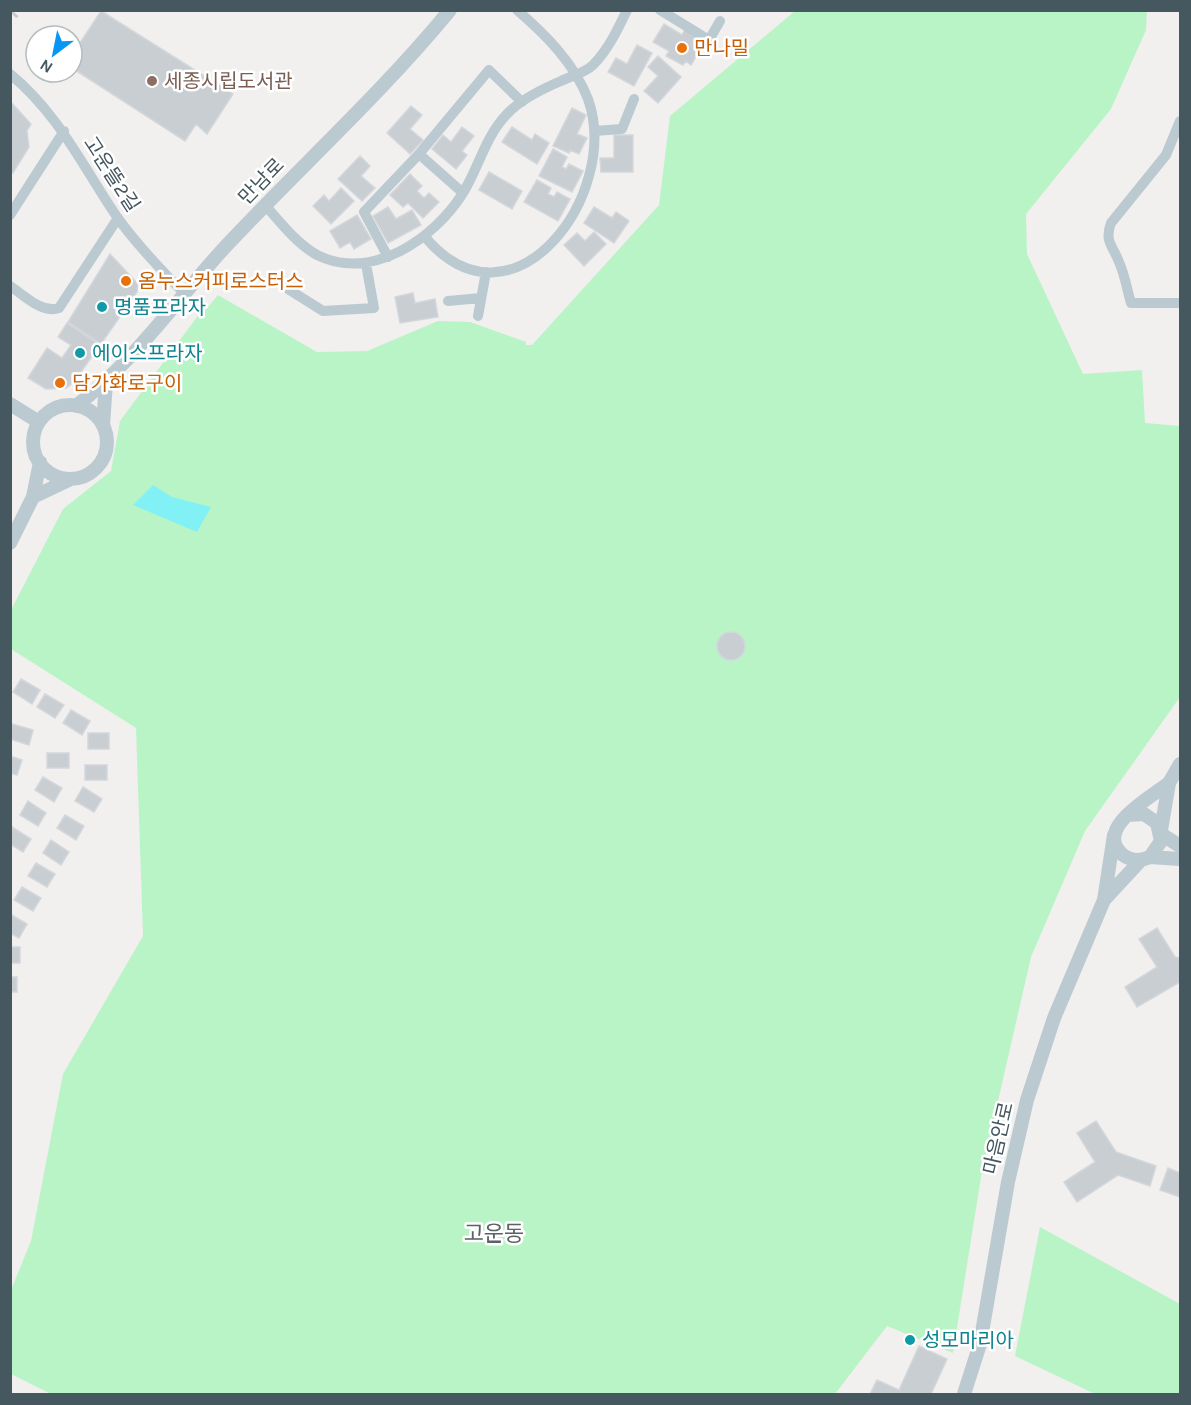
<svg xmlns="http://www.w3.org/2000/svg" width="1191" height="1405" font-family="Karla,'Noto Sans KR',sans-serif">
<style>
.green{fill:#b9f4c6}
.water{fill:#82f1f5}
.building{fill:#c9ced2;stroke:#d3d7db;stroke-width:1.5}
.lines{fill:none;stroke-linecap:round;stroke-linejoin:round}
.trunk-tunnel{stroke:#c7c9cb;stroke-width:18;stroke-dasharray:18 9;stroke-linecap:butt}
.minor{stroke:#bbcad0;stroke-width:10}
.tertiary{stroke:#bbcad0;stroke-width:14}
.food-dot{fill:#e8710a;stroke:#fff;stroke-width:2}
.education-dot{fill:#8d6e63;stroke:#fff;stroke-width:2}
.culture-dot{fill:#0f9aa8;stroke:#fff;stroke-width:2}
.labels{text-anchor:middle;stroke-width:5;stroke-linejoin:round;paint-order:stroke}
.food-label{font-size:20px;fill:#c56008;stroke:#fff;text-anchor:start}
.education-label{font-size:20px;fill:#785e54;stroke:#fff;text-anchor:start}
.street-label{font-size:20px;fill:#45575f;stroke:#fff}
.culture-label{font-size:20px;fill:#0d838f;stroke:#fff;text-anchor:start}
.quarter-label{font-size:22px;fill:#5b6165;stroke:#fff}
</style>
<rect width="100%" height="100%" fill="#f2efef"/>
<path class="green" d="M795,11H1147L1146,30L1111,109L1026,214L1027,254L1083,374L1142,370L1145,423L1180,426V697L1085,831L1031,957L982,1171L953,1353L887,1326L835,1394H51L11,1374V1290L31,1241L63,1074L143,936L136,728L11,649L10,612L63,509L111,471L120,421L205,306L208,307L218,295L317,352L367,351L438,321L470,322L526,342V345H532L659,205L670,116Z
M1040,1227L1180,1304V1394H1095L1015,1356Z"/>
<path class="water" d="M153,485L172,497L211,507L197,532L133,505Z"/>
<path class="building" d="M101,11L233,94L207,134L196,124L185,141L72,68V55Z
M664,24L682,35L685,29L699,37L694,44L701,48L691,65L686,61L683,65L666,56L669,51L653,42Z
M637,45L652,53L634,86L608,72L616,58L627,64Z
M658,56L681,77L658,103L644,91L658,76L648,67Z
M10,101L31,124L27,131L29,147L13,173L10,171Z
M411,106L422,115L410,129L423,140L410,154L387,133Z
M572,108L586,115L577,134L587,138L579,154L570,150L569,153L553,146Z
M462,127L474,136L462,151L467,155L456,169L432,149L443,135L451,142Z
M512,127L532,140L535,134L549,143L537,164L502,142Z
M614,135H633V172H601L600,158H614Z
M553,149L567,157L562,167L566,169L569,164L583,171L572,192L539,176Z
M360,156L370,166L361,176L375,188L362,201L338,179Z
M489,172L522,191L512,209L479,190Z
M410,174L422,186L417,191L424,198L429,193L439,202L423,218L408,203L403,207L390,195Z
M537,180L551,188L548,194L554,197L557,192L570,199L558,221L524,202Z
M341,188L354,201L331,224L313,206L324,195L329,201Z
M388,207L396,219L412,210L421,225L388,243L373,216Z
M594,207L612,218L616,212L629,221L614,243L584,223Z
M357,215L371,239L354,249L350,242L340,248L330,231Z
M594,232L606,244L584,266L564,245L577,233L585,241Z
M110,254L138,284L137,292L101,344L68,322Z
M413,293L415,303L435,299L438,317L400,323L395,297Z
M67,323L100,345L74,382L66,388L46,389L28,378L47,348L62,358L71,345L58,337Z
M717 646a14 14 0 1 1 28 0a14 14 0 1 1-28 0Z
M21,679L40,690L32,704L13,692Z
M45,694L64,705L55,718L37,707Z
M71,710L90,721L82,735L63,723Z
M12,724L33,730L29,745L10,739Z
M88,733H109V749H88Z
M47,753H69V768H47Z
M10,756L22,760L17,775L10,773Z
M85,765H107V780H85Z
M43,777L62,788L54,802L35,790Z
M83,787L102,799L94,812L75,801Z
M28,801L46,813L38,826L20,815Z
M65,815L84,826L76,840L57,828Z
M12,827L31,839L23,852L10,844Z
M51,840L69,852L61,865L43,853Z
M36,863L55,874L47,887L28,876Z
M22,887L41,898L33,911L14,900Z
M10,914L27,924L19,938L10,933Z
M1157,928L1175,957L1180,958V982L1137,1007L1125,987L1157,967L1139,939Z
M10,947H20V963H10Z
M10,977H17V992H10Z
M1096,1121L1116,1152L1156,1166L1150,1186L1118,1175L1077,1202L1064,1182L1095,1162L1077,1133Z
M1168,1168L1180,1173V1197L1160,1190Z
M919,1346L947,1359L931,1394H870L877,1380L899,1390Z"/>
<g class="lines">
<path class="trunk-tunnel" d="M10,12L12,10"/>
<path class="minor" d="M660,10L709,40L720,21
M10,74C58,113 83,167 117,217C137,245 160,269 184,293
M1180,121L1166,155L1111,223C1104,241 1113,246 1119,262C1125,275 1127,290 1131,303H1180
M594,131L622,129L634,99
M419,154L463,193
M265,205C280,222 297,244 317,255C372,282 434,239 463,193C479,167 485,137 507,114C521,99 542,89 561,81C571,76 585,73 593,65C608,50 618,29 627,10
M10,215L64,131
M425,237C512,340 622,195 588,99C574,63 546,35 517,10
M388,257L364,212L419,154L489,70L522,102
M10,286C24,295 42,314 59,308L118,218
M288,289L323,311L374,308L366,264
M448,301L481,298
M478,316L486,272"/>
<path class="tertiary" d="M10,404L39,422
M33 442a37 37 0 1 1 74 0a37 37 0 1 1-74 0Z
M76,406C135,361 176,300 226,246C300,167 381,94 450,10
M103,425L106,383
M33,497L71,479
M10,543L33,497L40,462
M1128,815L1144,814L1157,823L1161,841L1150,857C1141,861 1131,861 1123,855C1092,829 1151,797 1169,783
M1161,830L1169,783L1180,764
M1161,834L1180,846
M1150,857L1180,859
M1104,900L1141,860
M964,1394L980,1344L1008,1182L1027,1100L1054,1018L1104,900L1114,835"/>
</g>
<g class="food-dot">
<circle cx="682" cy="48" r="6"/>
<circle cx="126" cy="281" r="6"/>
<circle cx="60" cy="383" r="6"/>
</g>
<circle class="education-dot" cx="152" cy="81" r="6"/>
<g class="culture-dot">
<circle cx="102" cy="307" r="6"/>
<circle cx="80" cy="353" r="6"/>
<circle cx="910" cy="1340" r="6"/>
</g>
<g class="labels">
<g class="food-label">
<text x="694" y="55">만나밀</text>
<text x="138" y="288">옴누스커피로스터스</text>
<text x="72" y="390">담가화로구이</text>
</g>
<g class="education-label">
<text x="164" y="88">세종시립도서관</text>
</g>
<g class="street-label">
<text transform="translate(112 174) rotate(57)" y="7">고운뜰2길</text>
<text transform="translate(261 181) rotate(-46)" y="7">만남로</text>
<text transform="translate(998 1138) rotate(-77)" y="7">마음안로</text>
</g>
<g class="culture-label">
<text x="114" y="314">명품프라자</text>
<text x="92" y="360">에이스프라자</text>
<text x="922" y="1347">성모마리아</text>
</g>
<g class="quarter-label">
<text x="494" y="1241">고운동</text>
</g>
</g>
<rect width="1191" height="1405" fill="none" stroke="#45575f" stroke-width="24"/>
<g transform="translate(54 54) rotate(212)"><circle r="28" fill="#ffffff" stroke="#b5bcbf" stroke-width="1.5"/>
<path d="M0-4.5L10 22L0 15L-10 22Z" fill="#0697f5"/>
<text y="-9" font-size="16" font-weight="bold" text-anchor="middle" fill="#45575f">N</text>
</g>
</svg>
